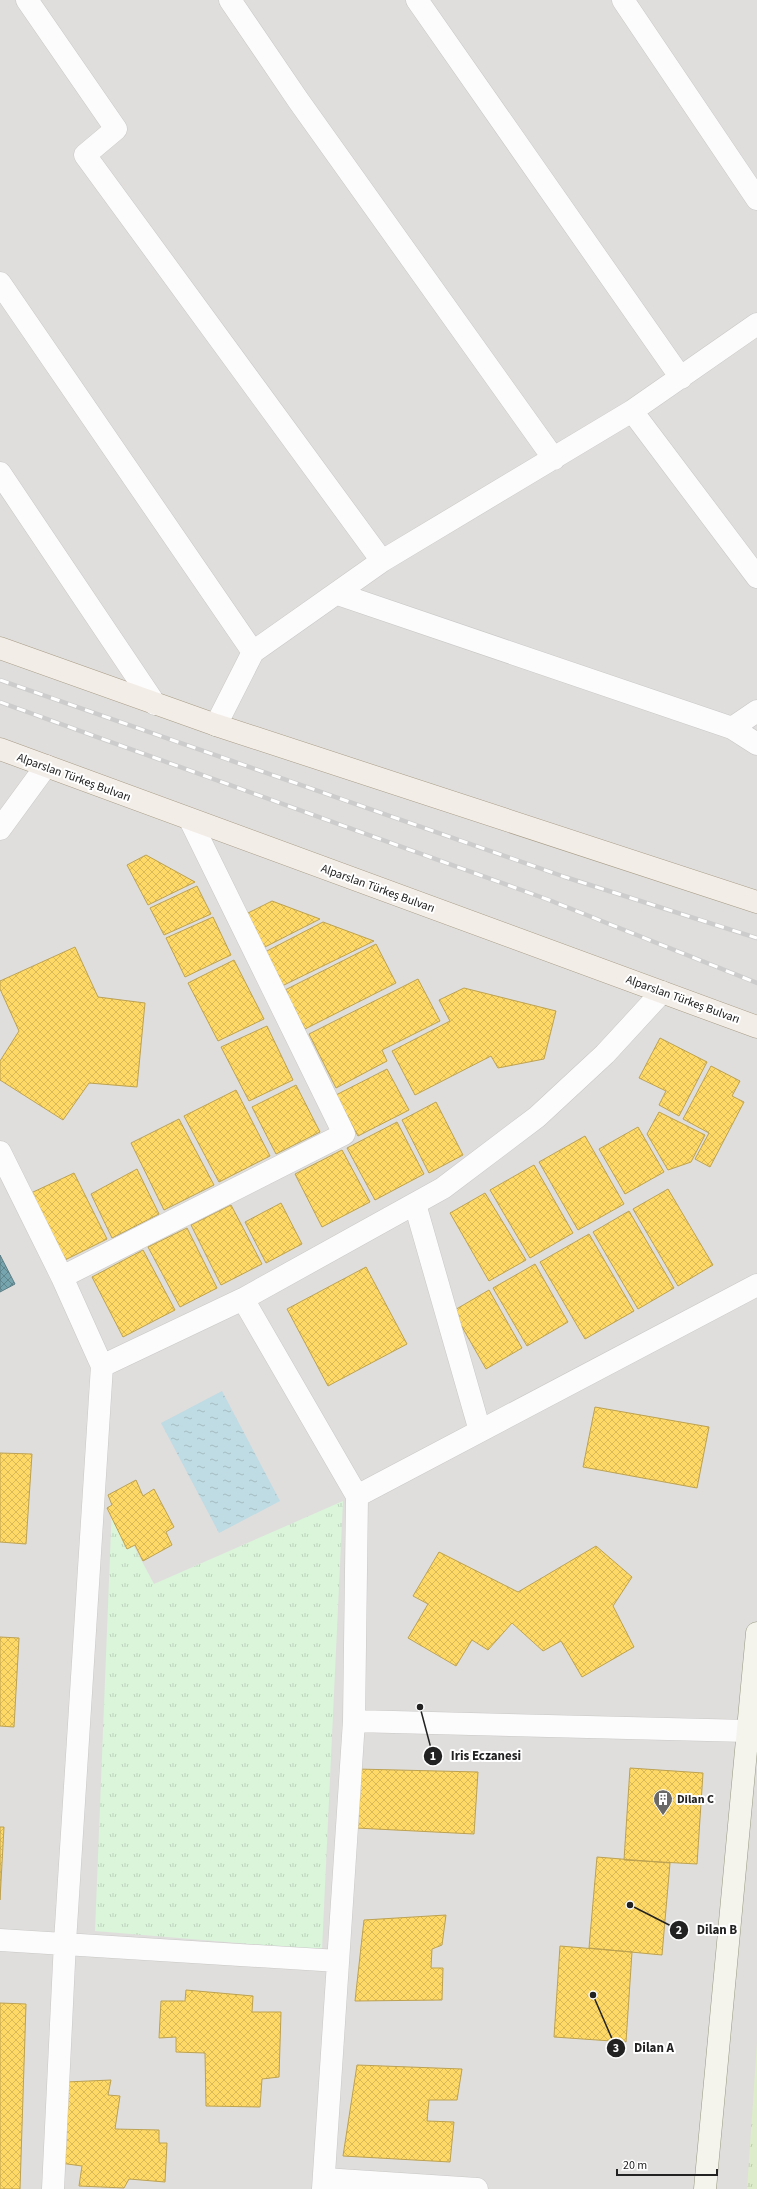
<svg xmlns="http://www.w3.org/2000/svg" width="757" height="2189" font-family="'Source Sans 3',sans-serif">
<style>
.residential{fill:#dfdedc}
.grass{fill:url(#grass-tufts)}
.park{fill:url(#park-tufts)}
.water{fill:url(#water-ripples)}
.homes{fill:url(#homes-cross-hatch);stroke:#bda252}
.public{fill:url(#public-cross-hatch);stroke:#5d7e85}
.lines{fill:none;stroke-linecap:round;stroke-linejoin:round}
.minor-casing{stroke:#c9c8c7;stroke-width:23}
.secondary-casing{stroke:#999a82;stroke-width:23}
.primary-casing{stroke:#a79c86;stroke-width:23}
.minor{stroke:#fdfcfc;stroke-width:22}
.secondary{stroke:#f4f4ed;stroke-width:22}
.primary{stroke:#f3ede7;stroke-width:22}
.rail-casing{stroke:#ccc;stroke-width:4.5}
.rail{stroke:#fff;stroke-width:3;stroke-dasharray:9;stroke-linecap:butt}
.labels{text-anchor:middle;stroke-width:4;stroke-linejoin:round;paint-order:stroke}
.street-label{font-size:12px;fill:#222;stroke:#fff}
.poi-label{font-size:12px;font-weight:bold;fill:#222;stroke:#fff;text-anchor:start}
.leader{fill:none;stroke:#222;stroke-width:1.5}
.callout-dot{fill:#222;stroke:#fff;stroke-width:1.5}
.mark-label{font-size:12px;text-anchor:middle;font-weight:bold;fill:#fff}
.callout-label{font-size:13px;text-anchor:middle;font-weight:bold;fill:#222;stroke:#fff;stroke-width:4;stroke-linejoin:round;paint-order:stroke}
</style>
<defs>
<pattern id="grass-tufts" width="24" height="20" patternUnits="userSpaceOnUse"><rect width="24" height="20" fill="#ddeccb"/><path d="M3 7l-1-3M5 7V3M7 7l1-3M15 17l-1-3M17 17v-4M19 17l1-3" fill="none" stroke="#bdcaae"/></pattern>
<pattern id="park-tufts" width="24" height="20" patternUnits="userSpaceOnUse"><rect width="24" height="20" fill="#daf5da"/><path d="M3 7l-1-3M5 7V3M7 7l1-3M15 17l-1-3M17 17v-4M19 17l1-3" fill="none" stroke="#bbd2bb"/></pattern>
<pattern id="water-ripples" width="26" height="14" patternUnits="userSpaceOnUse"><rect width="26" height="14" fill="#bfdbe3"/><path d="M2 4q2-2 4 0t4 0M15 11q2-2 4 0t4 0" fill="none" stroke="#a4bcc2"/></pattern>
<pattern id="homes-cross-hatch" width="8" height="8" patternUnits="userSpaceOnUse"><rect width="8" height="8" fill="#ffd966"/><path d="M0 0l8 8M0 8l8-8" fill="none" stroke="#daba58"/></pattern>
<pattern id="public-cross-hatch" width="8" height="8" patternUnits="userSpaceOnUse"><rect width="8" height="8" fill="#76a5af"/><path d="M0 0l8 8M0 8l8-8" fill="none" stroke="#60868e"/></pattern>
</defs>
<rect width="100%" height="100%" fill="#f0eeeb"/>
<path class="residential" d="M0,0H757V2189H0Z"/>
<path class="grass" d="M757,2042V2189H747Z"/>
<path class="park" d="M343,1501L322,1950L95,1931L112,1505L154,1584Z"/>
<path class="water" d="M222,1391L280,1501L219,1533L161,1423Z"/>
<path class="homes" d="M146,855L195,882L148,905L127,865Z
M197,886L211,914L164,935L150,908Z
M272,901L320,919L261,949L244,915Z
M213,917L231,955L185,977L166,938Z
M323,922L374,941L282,986L265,952Z
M376,944L396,983L305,1029L285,990Z
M75,947L98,997L145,1003L137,1087L89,1083L63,1120L0,1080V1061L19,1031L0,989V981Z
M234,960L264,1019L218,1041L188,983Z
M418,979L440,1021L382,1050L387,1061L336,1088L309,1034Z
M464,988L556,1011L544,1059L498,1068L491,1056L415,1095L392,1051L450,1021L439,1000Z
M267,1026L293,1080L249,1101L221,1047Z
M660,1038L707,1062L679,1116L659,1105L666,1091L639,1078Z
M711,1066L740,1081L732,1096L744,1102L710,1167L695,1159L709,1133L683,1119Z
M387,1069L409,1110L358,1136L336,1095Z
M296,1085L320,1132L276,1154L252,1107Z
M236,1090L270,1156L219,1182L184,1116Z
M436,1102L463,1155L429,1173L402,1120Z
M659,1112L705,1135L691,1162L668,1170L647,1134Z
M179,1119L214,1185L164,1210L131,1143Z
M397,1122L424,1174L375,1200L347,1148Z
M638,1127L664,1172L625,1194L599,1149Z
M585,1136L624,1204L578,1230L539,1162Z
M342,1150L370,1202L322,1227L295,1174Z
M534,1165L573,1233L530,1258L490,1190Z
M137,1169L159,1214L112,1238L91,1194Z
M74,1173L107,1239L65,1260L31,1193Z
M668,1189L713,1265L678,1286L633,1209Z
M485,1193L526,1260L489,1281L450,1213Z
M281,1203L302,1244L266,1263L245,1222Z
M231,1205L262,1264L221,1285L191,1225Z
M629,1211L674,1288L638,1309L593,1232Z
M187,1228L217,1288L180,1307L148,1247Z
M589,1234L634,1311L585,1339L540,1262Z
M143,1250L175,1310L123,1337L92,1277Z
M535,1264L568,1322L527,1346L493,1288Z
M366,1267L407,1344L328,1386L287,1309Z
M489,1290L522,1348L486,1369L453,1311Z
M595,1407L709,1427L697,1488L583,1467Z
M0,1453L32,1454L26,1544L0,1542Z
M136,1480L143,1496L154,1489L174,1527L166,1532L172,1545L143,1561L135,1545L127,1549L107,1508L112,1505L108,1495Z
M596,1546L632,1577L613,1606L634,1647L582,1677L561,1641L543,1651L512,1623L488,1650L472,1640L456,1666L408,1638L428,1604L413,1596L439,1552L518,1592Z
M0,1637L19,1638L14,1727L0,1726Z
M630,1768L703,1773L697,1864L624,1860Z
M357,1769L478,1772L474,1834L356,1828Z
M0,1827H4L0,1900Z
M597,1857L670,1863L662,1955L589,1948Z
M446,1915L442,1945L432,1949L431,1968H443L442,2000L355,2001L364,1920Z
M560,1946L632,1952L626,2042L554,2037Z
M186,1990L253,1996L252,2012H281L279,2077L262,2079L260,2107L206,2106L205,2053L176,2052V2037L159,2038L161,2001H185Z
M0,2003L26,2004L20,2189H0Z
M357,2065L462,2069L457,2100H429L427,2121L454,2122L450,2162L343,2156Z
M111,2080L108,2095L120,2096L115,2129L159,2130V2143H167L165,2182L129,2179L124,2188L79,2186L82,2166L60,2163L66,2082Z"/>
<path class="public" d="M0,1255L15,1284L0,1292Z"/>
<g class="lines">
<defs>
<path id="minor" d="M27,0L116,129L85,155L382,561
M230,0L298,100L554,459
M417,0L681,378
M623,0L757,199
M0,283L253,652
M632,411L757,577
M0,473L155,704
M338,594L732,728L757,744
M216,725L253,652L382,561L632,411L757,324
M732,728L757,711
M0,829L46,766
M0,1152L62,1277L102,1366L65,1942L53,2189
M415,1204L480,1431
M62,1277L344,1134L190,820
M243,1299L357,1496L354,1721L323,2189
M102,1366L243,1299L443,1188L537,1117L605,1054L662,992
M357,1496L757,1285
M354,1721L747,1731
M0,1940L338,1961
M324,2179L477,2189"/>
<path id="secondary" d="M705,2189L757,1633"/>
<path id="primary" d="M0,648L216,725L757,902
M0,749L757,1027"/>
</defs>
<use href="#minor" class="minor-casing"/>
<use href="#secondary" class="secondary-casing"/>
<use href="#primary" class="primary-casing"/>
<use href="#minor" class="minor"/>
<use href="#secondary" class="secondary"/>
<use href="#primary" class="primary"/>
<defs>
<path id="rail" d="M0,680L565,877L757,938
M0,702L549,900L757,983"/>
</defs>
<use href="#rail" class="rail-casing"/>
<use href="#rail" class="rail"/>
</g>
<defs>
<symbol id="building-pin" viewBox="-11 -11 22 30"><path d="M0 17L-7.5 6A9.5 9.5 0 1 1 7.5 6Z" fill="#6a6968" stroke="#fff"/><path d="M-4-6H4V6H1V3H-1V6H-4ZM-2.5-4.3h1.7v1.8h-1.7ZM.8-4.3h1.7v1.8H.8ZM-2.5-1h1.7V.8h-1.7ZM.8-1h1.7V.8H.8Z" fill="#fff"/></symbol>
</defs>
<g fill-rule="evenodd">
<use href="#building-pin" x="652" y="1788" width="22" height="30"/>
</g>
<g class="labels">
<g class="street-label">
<text transform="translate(74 777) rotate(20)" y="4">Alparslan Türkeş Bulvarı</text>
<text transform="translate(378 888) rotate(20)" y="4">Alparslan Türkeş Bulvarı</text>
<text transform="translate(683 999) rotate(20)" y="4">Alparslan Türkeş Bulvarı</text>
</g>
<g class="poi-label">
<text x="677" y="1803">Dilan C</text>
</g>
</g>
<path class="leader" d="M420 1707L433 1756M630 1905L679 1930M593 1995L616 2048"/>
<g class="callout-dot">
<circle cx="420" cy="1707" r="4"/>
<circle cx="630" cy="1905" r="4"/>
<circle cx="593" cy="1995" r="4"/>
<circle cx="433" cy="1756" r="10"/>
<circle cx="679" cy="1930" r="10"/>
<circle cx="616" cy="2048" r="10"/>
</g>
<g class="mark-label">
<text x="433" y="1760">1</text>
<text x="679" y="1934">2</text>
<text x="616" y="2052">3</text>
</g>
<g class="callout-label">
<text x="486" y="1760">Iris Eczanesi</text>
<text x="717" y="1934">Dilan B</text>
<text x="654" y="2052">Dilan A</text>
</g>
<path d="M617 2169v6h100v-6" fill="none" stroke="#222222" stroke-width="2"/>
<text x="623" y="2169" font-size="12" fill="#222222" stroke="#ffffff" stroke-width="3" paint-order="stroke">20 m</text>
</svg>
